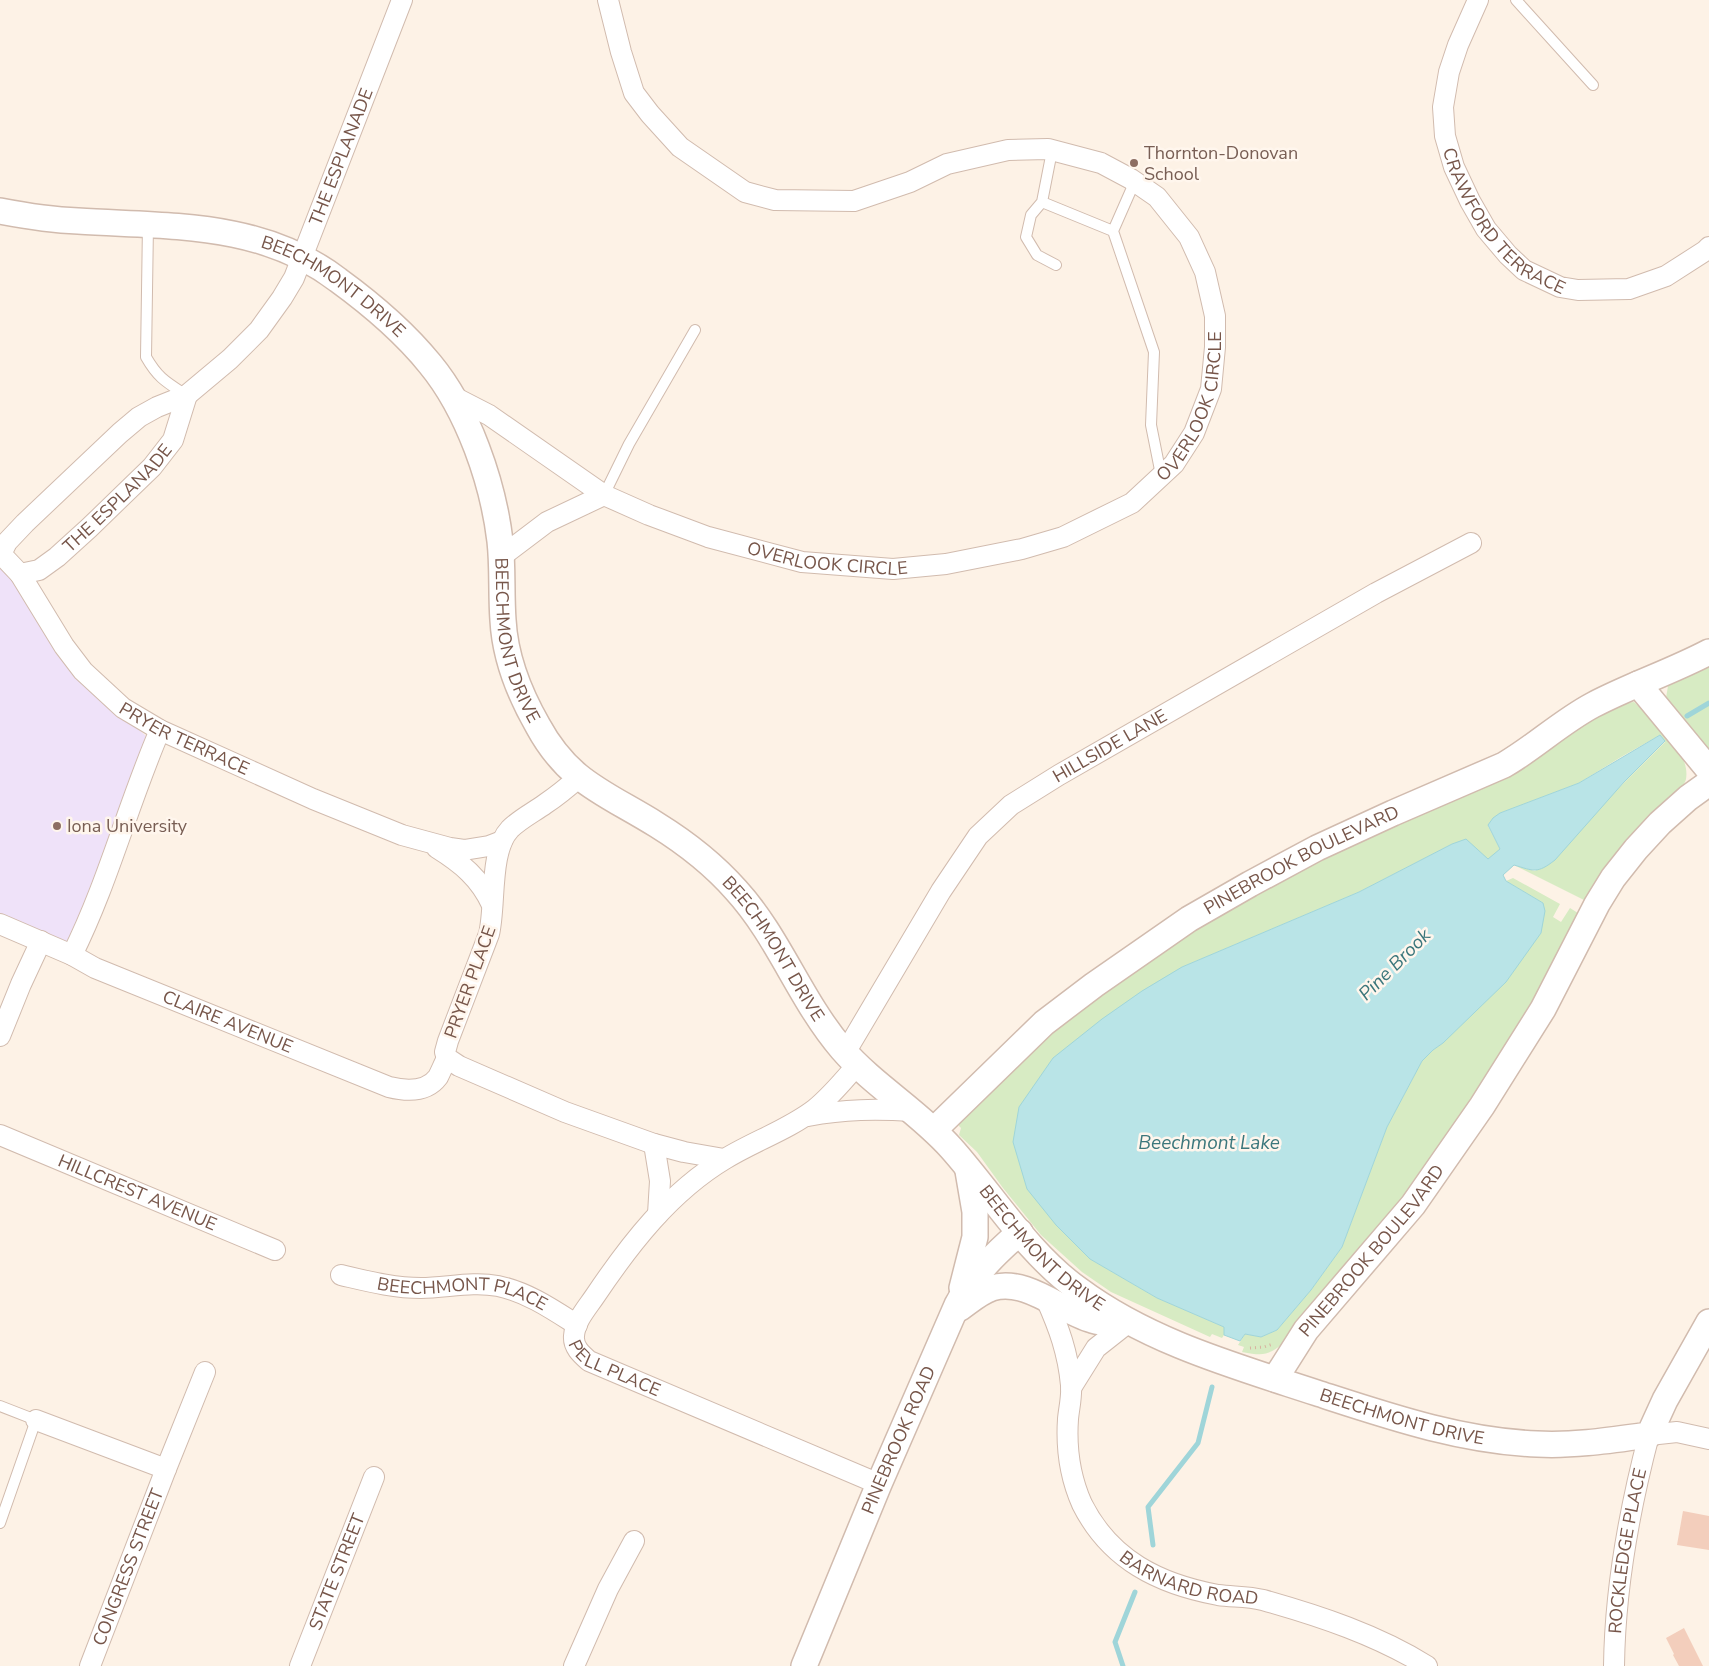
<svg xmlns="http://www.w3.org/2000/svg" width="1709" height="1666" font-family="'Nunito Sans',sans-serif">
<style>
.education{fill:#efe2f9}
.green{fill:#d7ebc3}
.water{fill:#b9e4e7;stroke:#9fd5d9}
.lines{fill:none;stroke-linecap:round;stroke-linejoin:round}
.stream{stroke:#9fd5d9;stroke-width:5}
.building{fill:#f3cebc}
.service-casing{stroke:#d1bbae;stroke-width:12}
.minor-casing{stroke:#d1bbae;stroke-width:22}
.tertiary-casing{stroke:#d1bbae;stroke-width:28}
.path{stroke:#d8b19f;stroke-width:3;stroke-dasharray:1 4;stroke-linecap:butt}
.service{stroke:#fff;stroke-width:10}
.minor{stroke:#fff;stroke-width:20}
.tertiary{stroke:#fff;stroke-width:25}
.education-dot{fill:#8d6e63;stroke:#fff6ed;stroke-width:2}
.labels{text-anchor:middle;stroke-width:5;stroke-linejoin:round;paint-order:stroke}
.education-label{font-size:18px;fill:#785e54;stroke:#fff6ed;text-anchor:start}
.street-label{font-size:18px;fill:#77564a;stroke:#fff6ed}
.water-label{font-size:19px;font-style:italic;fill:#3c777c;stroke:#fff6ed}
</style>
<rect width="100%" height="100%" fill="#fdf2e6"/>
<path class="education" d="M0,561L87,685L146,736L70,944L0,917Z"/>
<path class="green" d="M1709,660V749L1666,698L1668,686L1678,676Z
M1622,699L1626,703L1634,702C1652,719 1691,751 1686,779C1685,784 1679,791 1676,796L1590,903L1514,865L1535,871L1665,742L1660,735L1621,757L1579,783L1500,813L1488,826L1500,849L1488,860L1466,840L1452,844L1359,892L1182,967L1090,1259L1157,1298L1224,1327V1335L1222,1338L1212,1334L1210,1337L1111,1292L1082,1272L1041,1235L1003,1188L977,1152L959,1135L961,1128L959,1126L960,1119L1037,1038L1194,922Z
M1513,878L1560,904L1553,917L1561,922L1570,908L1581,915L1549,984L1457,1132L1285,1342C1267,1356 1264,1356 1242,1352L1244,1347L1238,1345L1245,1334L1261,1337L1277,1330L1311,1290L1342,1247L1387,1127L1422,1061L1433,1050L1443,1043L1543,903L1506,881Z"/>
<path class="water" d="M1660,735L1665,741L1624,782L1555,860C1537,874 1534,871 1514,865L1503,875L1506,881L1543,903L1545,911L1541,933L1506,982L1443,1043L1433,1050L1422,1061L1387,1127L1342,1247L1311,1290L1277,1330L1261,1337L1245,1334L1240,1341L1224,1335V1327L1157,1298L1090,1259L1056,1225L1027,1189L1013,1142L1019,1107L1053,1058L1102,1019L1142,991L1182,967L1359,892L1452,844L1466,839L1488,859L1500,849L1488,825L1493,818L1500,813L1579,783Z"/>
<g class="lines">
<path class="stream" d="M1687,716L1709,703
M1153,1545L1148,1507L1198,1443L1212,1387
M1123,1666L1115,1642L1135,1592"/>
</g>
<path class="building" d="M1683,1511L1709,1516V1550L1677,1545Z
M1684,1628L1703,1666H1679L1673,1655L1674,1654L1666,1638Z"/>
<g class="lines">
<defs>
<path id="service" d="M1516,0L1593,85
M1052,151L1042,202L1031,215L1026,237L1037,255L1056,265
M1042,202L1113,231L1135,181
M148,225L146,357C158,378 166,382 186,395
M1113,231L1154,352L1151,425L1161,475
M604,495L629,444L695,330
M0,1406L36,1420L0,1523"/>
<g id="minor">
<path id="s1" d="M1478,0L1458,45L1449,72L1443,107L1445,136L1454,167L1470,201L1486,229L1508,255L1524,270L1560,287L1578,290L1629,289L1666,276L1705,251L1709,247"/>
<path id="s2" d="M452,396L489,415L604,495L649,515L708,537L802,562L893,569L946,564L1022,549L1063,537L1132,503L1174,464L1194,433L1211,389L1215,347V316L1205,272L1189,237L1157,197L1131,179L1101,163L1048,149L1008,150L947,164L910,182L854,201L775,200L745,192L680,147L650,114L634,93L621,52L608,0"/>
<path id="s3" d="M0,553L20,574L64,646L83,671L123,708L160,730L313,799L402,835L450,848L464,850L489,846L502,841"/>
<path id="s4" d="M1,554L7,542L25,523L120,433L139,417L157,407L187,395L230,359L259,330L282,298L294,278L402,0"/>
<path d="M502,556L547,522L604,495"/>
<path id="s5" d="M20,574L39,570L57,557L89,528L152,467L173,440L187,395"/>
<path d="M578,778C568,787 557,796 545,804C534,812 520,819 510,829C489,851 496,905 489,934L448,1041L445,1052L447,1058L459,1066L565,1112L654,1144L684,1152L724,1159"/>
<path d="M437,848C461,863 480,878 492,905"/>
<path id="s6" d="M0,924L72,955L95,968L389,1087C405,1091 426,1093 438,1077C441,1071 444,1064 447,1058"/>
<path d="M72,955C108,883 128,804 160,730"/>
<path d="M0,1036L21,984L41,941"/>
<path id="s7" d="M845,1053L941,891L978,836L1011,805L1059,775L1376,593L1471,543"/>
<path id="s8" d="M857,1065C844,1080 831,1096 815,1109C788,1130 754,1141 725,1159C670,1192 630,1244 595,1296C587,1308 575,1321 574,1336C573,1347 581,1354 589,1361L879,1484"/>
<path d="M808,1116C845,1109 876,1109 913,1111"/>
<path id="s9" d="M0,1135L275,1250"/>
<path d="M654,1144L660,1181L658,1214"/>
<path id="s10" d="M341,1275C367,1281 393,1288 421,1288C446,1288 472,1281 498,1286C527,1292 552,1309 577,1325"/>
<path id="s11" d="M1046,1299C1059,1328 1068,1353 1071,1385C1072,1397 1069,1408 1068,1419C1066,1448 1070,1477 1082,1504C1110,1560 1159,1584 1218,1595C1233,1597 1248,1596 1263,1600C1320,1616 1377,1635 1427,1666"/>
<path d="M1071,1388L1096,1348L1129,1322"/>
<path d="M36,1420L166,1469"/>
<path id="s12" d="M90,1666L166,1469L205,1372"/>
<path id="s13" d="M300,1666L374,1477"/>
<path d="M574,1666L608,1589L634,1541"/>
<path id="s14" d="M1614,1666C1615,1588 1629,1511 1649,1435L1677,1432L1709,1439"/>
</g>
<g id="tertiary">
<path id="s15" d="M0,211C26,216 52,220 78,221C170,227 261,221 338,280C371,304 404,332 430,364C468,410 493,482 500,541C503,567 501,593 503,620C505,658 519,693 538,726C569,783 606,793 657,825C686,843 713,864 736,890C779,937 800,1000 842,1049C874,1086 918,1111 951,1148C993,1195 1027,1253 1079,1290C1149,1342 1235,1366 1317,1393C1388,1416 1461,1441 1537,1444C1574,1446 1612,1440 1649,1435L1665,1400L1709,1322"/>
<path d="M1638,684L1709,770"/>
<path id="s16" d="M934,1130L1044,1023L1094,985L1189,919L1250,884L1317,848L1393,813L1504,765C1535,747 1561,722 1593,705C1631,685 1671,672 1709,652"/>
<path d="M962,1288L975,1237V1212L968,1171"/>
<path d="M960,1308C970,1301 980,1292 992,1288C1025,1277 1062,1312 1092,1320C1102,1323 1116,1323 1126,1322"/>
<path id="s17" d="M1275,1379L1306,1330L1413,1205L1482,1106L1543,1009L1597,904L1613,878L1636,849L1660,823L1688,798L1709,783"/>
<path id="s18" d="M804,1666L879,1484L957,1305C972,1276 996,1253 1020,1232"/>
</g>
</defs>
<use href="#service" class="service-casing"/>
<use href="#minor" class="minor-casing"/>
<use href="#tertiary" class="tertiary-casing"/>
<path class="path" d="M1250,1348L1264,1347L1273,1344"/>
<use href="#service" class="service"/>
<use href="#minor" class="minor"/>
<use href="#tertiary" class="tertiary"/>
</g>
<g class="education-dot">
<circle cx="1134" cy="163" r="5"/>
<circle cx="57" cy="826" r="5"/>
</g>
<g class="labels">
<g class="education-label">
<text x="1144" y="159">Thornton-Donovan<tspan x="1144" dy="21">School</tspan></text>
<text x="67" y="832">Iona University</text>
</g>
<g class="street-label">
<text dy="6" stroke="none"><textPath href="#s4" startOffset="538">THE ESPLANADE</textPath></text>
<text dy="6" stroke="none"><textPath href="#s1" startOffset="250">CRAWFORD TERRACE</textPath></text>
<text dy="6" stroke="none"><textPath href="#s15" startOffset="349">BEECHMONT DRIVE</textPath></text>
<text dy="6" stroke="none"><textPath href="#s2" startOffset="851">OVERLOOK CIRCLE</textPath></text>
<text dy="6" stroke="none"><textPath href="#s5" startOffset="126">THE ESPLANADE</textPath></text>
<text dy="6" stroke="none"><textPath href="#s2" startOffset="416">OVERLOOK CIRCLE</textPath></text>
<text dy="6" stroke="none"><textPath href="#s15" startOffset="769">BEECHMONT DRIVE</textPath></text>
<text dy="6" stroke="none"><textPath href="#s3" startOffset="268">PRYER TERRACE</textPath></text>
<text dy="6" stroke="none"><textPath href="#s7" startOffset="415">HILLSIDE LANE</textPath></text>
<text dy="6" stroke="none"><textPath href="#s16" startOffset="459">PINEBROOK BOULEVARD</textPath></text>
<text dy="6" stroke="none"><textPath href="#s15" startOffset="1189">BEECHMONT DRIVE</textPath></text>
<text transform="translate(470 982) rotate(-70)" y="6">PRYER PLACE</text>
<text dy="6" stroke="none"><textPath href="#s6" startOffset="248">CLAIRE AVENUE</textPath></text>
<text dy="6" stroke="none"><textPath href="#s9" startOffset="149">HILLCREST AVENUE</textPath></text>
<text dy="6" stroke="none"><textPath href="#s15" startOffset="1594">BEECHMONT DRIVE</textPath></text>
<text dy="6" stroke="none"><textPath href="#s17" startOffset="161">PINEBROOK BOULEVARD</textPath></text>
<text dy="6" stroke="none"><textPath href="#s10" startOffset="124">BEECHMONT PLACE</textPath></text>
<text dy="6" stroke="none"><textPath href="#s8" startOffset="456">PELL PLACE</textPath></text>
<text dy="6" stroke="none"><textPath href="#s15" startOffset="1999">BEECHMONT DRIVE</textPath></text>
<text dy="6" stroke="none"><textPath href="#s18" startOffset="245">PINEBROOK ROAD</textPath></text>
<text dy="6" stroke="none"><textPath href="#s14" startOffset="116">ROCKLEDGE PLACE</textPath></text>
<text dy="6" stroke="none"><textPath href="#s12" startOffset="106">CONGRESS STREET</textPath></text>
<text dy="6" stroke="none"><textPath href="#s13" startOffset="101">STATE STREET</textPath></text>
<text dy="6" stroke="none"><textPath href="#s11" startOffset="349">BARNARD ROAD</textPath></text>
</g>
<g class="water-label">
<text transform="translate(1394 964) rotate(-45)" y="7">Pine Brook</text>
<text x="1209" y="1149">Beechmont Lake</text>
</g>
</g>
</svg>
